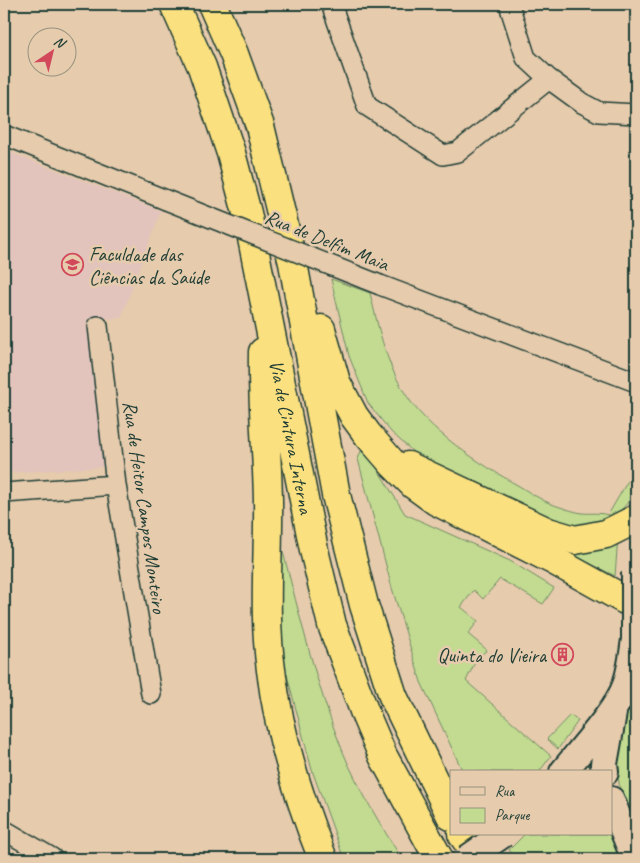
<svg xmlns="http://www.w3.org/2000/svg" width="640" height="863" font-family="Caveat,sans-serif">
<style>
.built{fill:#e2c4bc}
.green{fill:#c2db91;stroke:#708c62}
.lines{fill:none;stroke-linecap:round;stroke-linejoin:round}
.minor-casing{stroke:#1f3d34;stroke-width:22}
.secondary-casing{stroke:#1f3d34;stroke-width:30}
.motorway-casing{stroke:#1f3d34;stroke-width:31}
.minor{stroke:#e6cbad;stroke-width:19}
.secondary{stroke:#e6cbad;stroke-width:26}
.motorway{stroke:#fbe080;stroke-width:28}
.minor-bridge-casing{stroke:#1f3d34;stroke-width:22;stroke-linecap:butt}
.secondary-bridge-casing{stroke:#1f3d34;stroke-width:30;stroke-linecap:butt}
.minor-bridge{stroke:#e6cbad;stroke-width:19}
.secondary-bridge{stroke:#e6cbad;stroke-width:26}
.labels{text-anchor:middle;stroke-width:5;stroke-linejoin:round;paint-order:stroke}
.street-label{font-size:20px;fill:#1f3d34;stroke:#e6cbad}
.poi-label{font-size:20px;fill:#1f3d34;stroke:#e6cbad;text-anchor:start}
</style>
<rect width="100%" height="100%" fill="#e6cbad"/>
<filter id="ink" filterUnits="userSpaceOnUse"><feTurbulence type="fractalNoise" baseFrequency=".02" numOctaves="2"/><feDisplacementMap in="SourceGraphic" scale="10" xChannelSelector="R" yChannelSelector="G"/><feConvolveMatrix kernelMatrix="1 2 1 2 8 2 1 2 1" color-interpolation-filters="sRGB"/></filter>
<g filter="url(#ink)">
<path class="built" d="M4,150L161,211L121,318L87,319L104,467L4,473Z"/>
<path class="green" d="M331,279L370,293C378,326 385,360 403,390C426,430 480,464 519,486C532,494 546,503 560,507C566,509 575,512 582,513C591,514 598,512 608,515L636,467C636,513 612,518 575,531L420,458L391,432L368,403L349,356Z
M361,451L372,460L405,514L510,561L554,588L543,604L500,579L483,599L474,590L461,607L478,621L468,634L487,650L477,658L466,681L551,756L539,772H463L421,682L392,588L358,459Z
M458,498L618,537L615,576Z
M277,545L282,548C300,616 316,686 343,752C358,788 381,826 402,859H344L312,770L288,679L278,631Z
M636,676V793L633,819L635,829C630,817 625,805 621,793C611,754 624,713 636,676Z
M570,715L578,721L558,749L547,739Z
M525,834H611L626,859H517L509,850Z"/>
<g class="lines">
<defs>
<path id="minor" d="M331,4L367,106L443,155L458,152L549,79
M510,4L511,11L526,58L549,79L582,103L599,112L636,114
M4,135L166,200
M380,285L636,382
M98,326L116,485L151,694
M4,493L116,485
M4,830L52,858"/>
<path id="secondary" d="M563,772C581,749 617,711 626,685C631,670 633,655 635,639
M605,772L604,764L613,713
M611,800L630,847L636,859"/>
<g id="motorway">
<path id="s1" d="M174,4L202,67L231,153L247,213L314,550L332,625L366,716L383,756L439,859"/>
<path d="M212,4L234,54L260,126L293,263L336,495L364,605L393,696L451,816"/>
<path d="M321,329L336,382L354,416L368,435L393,464L414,485L436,501L553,560L636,606"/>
<path d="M263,352C262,401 267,450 268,500C269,556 263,613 271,670C279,735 299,799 323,859"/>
<path d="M408,466L548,532L575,540L606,534L636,519"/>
<path d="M462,834L480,859"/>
</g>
</defs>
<use href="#minor" class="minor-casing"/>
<use href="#secondary" class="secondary-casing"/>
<use href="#motorway" class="motorway-casing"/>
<use href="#minor" class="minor"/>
<use href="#secondary" class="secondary"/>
<use href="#motorway" class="motorway"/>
<defs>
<path id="minor-bridge" d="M166,200L380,285"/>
<path id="secondary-bridge" d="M635,639V572
M467,859L503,834"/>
</defs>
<use href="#minor-bridge" class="minor-bridge-casing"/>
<use href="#secondary-bridge" class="secondary-bridge-casing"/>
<use href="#minor-bridge" class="minor-bridge"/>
<use href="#secondary-bridge" class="secondary-bridge"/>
</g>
</g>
<defs>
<symbol id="school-ring" viewBox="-11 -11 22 22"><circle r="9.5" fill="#e6cbad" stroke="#d1495b" stroke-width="1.5"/><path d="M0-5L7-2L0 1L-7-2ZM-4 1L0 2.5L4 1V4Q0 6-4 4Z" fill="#d1495b"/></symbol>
<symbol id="building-ring" viewBox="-11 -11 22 22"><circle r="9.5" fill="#e6cbad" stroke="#d1495b" stroke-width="1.5"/><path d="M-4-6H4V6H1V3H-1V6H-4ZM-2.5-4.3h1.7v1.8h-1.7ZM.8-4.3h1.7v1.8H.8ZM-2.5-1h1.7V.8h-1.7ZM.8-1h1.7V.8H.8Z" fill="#d1495b"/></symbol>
</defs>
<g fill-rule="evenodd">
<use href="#school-ring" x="60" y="252" width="25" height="25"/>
<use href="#building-ring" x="550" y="642" width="25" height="25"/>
</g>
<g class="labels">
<g class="street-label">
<text transform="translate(327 240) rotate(22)" y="7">Rua de Delfim Maia</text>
<text dy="7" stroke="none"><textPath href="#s1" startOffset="450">Via de Cintura Interna</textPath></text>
<text transform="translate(145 507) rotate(82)" y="7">Rua de Heitor Campos Monteiro</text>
</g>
<g class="poi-label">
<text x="89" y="261">Faculdade das<tspan x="89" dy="23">Ciências da Saúde</tspan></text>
<text x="546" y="662" text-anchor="end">Quinta do Vieira</text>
</g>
</g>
<rect width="640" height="863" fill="none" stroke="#e6cbad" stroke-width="20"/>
<rect x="10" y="10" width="620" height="843" fill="none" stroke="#1f3d34" stroke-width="2" filter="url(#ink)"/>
<rect x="450" y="770" width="162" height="65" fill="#e6cbad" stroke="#96927d"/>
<rect x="460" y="787" width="25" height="8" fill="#e6cbad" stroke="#96927d"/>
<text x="495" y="796" font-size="15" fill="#1f3d34">Rua</text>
<rect x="460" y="808" width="25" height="15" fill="#c2db91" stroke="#96927d"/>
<text x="495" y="820" font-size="15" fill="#1f3d34">Parque</text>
<g transform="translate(52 52) rotate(35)"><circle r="24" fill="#e6cbad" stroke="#96927d"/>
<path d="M0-4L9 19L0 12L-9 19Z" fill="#d1495b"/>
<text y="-8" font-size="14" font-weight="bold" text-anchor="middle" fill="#1f3d34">N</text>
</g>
</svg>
